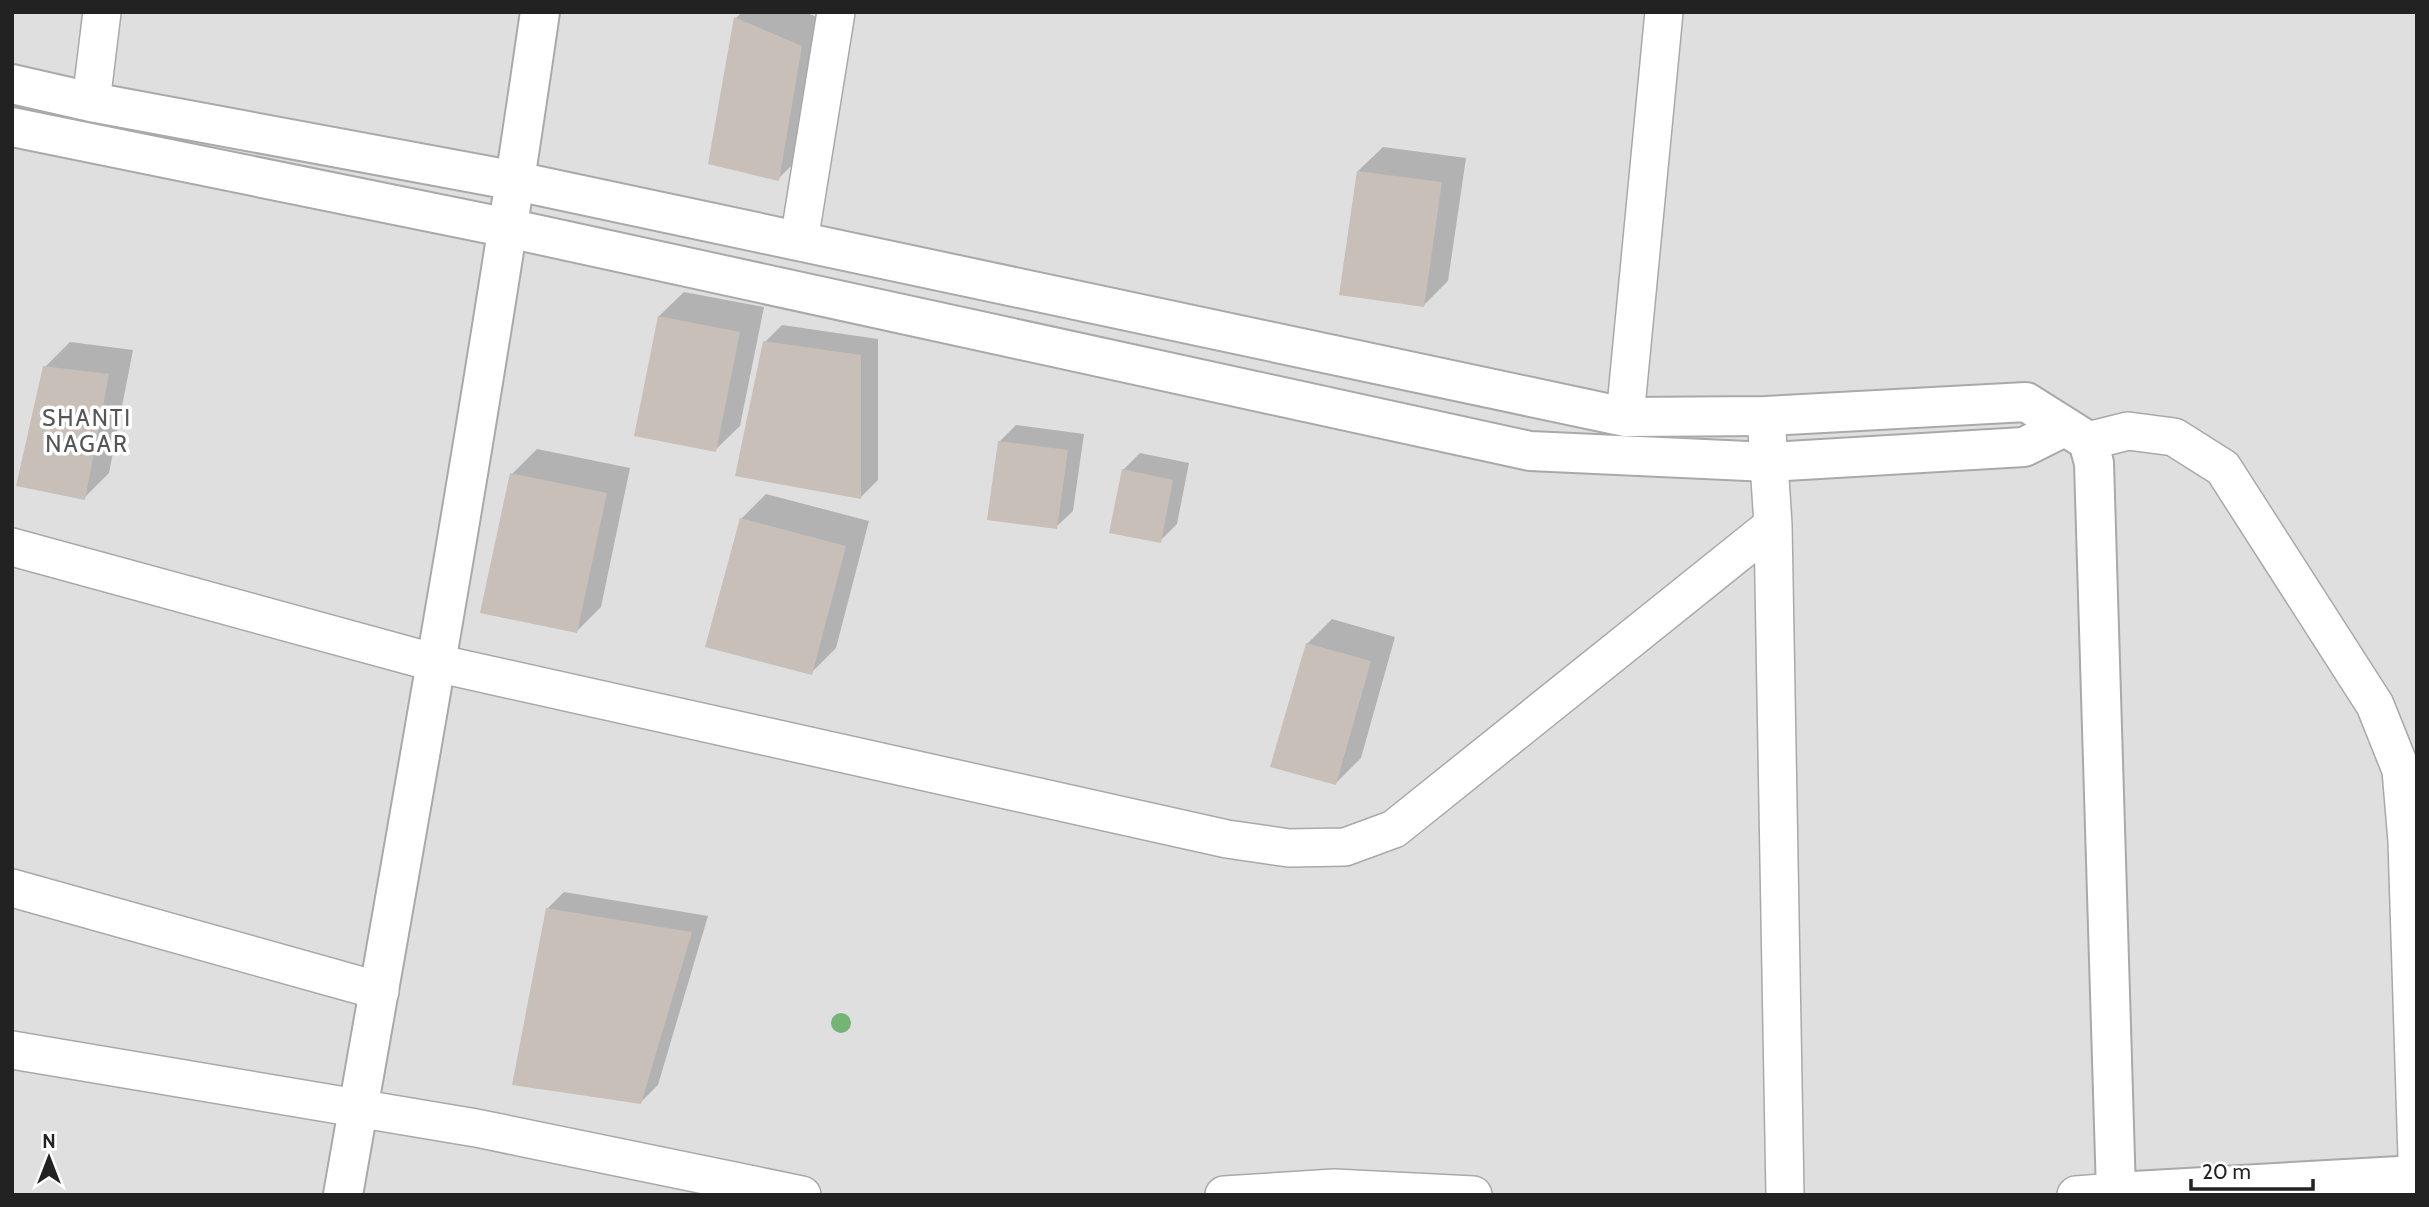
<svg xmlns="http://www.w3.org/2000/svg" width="2429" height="1207" font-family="Cabin,sans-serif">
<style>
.residential{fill:#e0dfdf}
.shadow{fill:#0003}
.building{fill:#c7bfb8}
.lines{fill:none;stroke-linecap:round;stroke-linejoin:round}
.minor-casing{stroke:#a9a9a9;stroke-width:40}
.tertiary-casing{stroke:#a9a9a9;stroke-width:42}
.minor{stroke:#fff;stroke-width:37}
.tertiary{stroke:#fff;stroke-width:38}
.tree{fill:#74b475}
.labels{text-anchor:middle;stroke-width:7;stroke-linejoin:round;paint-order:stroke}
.neighbourhood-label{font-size:23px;letter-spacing:2px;fill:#555;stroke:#fff}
</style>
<rect width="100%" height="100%" fill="#f2efe9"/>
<path class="residential" d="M12,12H2417V1195H12Z"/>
<path class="shadow" d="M742,12H805L826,21L803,154L778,179L736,18Z
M1383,147L1466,158L1448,281L1423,306L1358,171Z
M684,292L764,307L740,426L715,450L659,316Z
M782,325L878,339V480L861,497L765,342Z
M70,342L133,350L109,473L84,498L45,367Z
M1016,425L1084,434L1073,511L1056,527L999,442Z
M537,449L630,468L601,607L576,632L512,474Z
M1140,453L1189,463L1177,524L1160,541L1123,470Z
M766,494L869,521L836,648L811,673L741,519Z
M1332,619L1395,637L1361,758L1336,783L1307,644Z
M564,892L708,916L658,1085L641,1102L547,909Z"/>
<path class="building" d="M734,17L802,46L779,181L708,164Z
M1357,171L1442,182L1424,307L1339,295Z
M658,316L740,332L716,452L634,436Z
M763,341L861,355V499L735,476Z
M43,366L109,374L85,500L16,486Z
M998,441L1068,450L1057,529L987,520Z
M1122,469L1173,480L1161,543L1109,533Z
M510,473L607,493L577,633L480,613Z
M740,518L846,546L812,675L705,647Z
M1306,643L1371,661L1336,785L1270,767Z
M546,908L692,932L641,1104L512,1085Z"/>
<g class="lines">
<defs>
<path id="minor" d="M91,102L102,12
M799,241L836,12
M1766,416L1773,525L1785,1195
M1625,417L1664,12
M2088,441L2128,431L2174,437L2223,468L2375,705L2401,770L2407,841L2417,1157
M12,547L436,663L1227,839L1289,848L1345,847L1394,829L1773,525
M12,888L380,991
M12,1050L476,1128L802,1195
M1224,1195L1334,1188L1473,1195
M2076,1195L2116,1192"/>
<path id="tertiary" d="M12,84L91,102L516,181L1625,417L1766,416L2026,402L2088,441L2094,463L2116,1192L2417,1175
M12,127L508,228L1530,451L1769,462L2024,447L2064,427
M343,1195C412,801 483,408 540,12"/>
</defs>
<use href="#minor" class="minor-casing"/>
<use href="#tertiary" class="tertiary-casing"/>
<use href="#minor" class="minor"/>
<use href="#tertiary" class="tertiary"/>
</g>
<circle class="tree" cx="841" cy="1023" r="10"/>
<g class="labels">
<g class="neighbourhood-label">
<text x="87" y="426">SHANTI<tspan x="87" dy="26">NAGAR</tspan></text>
</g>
</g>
<rect width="2429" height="1207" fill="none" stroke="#222222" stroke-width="28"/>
<g transform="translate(49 1158)" stroke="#ffffff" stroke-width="5" paint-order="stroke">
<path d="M0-5L12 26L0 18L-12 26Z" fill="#222222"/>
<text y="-10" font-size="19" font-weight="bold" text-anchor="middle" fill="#222222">N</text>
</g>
<path d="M2191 1179v10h122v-10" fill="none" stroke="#222222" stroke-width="3.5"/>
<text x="2202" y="1179" font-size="21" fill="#222222" stroke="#ffffff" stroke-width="5" paint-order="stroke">20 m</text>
</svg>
